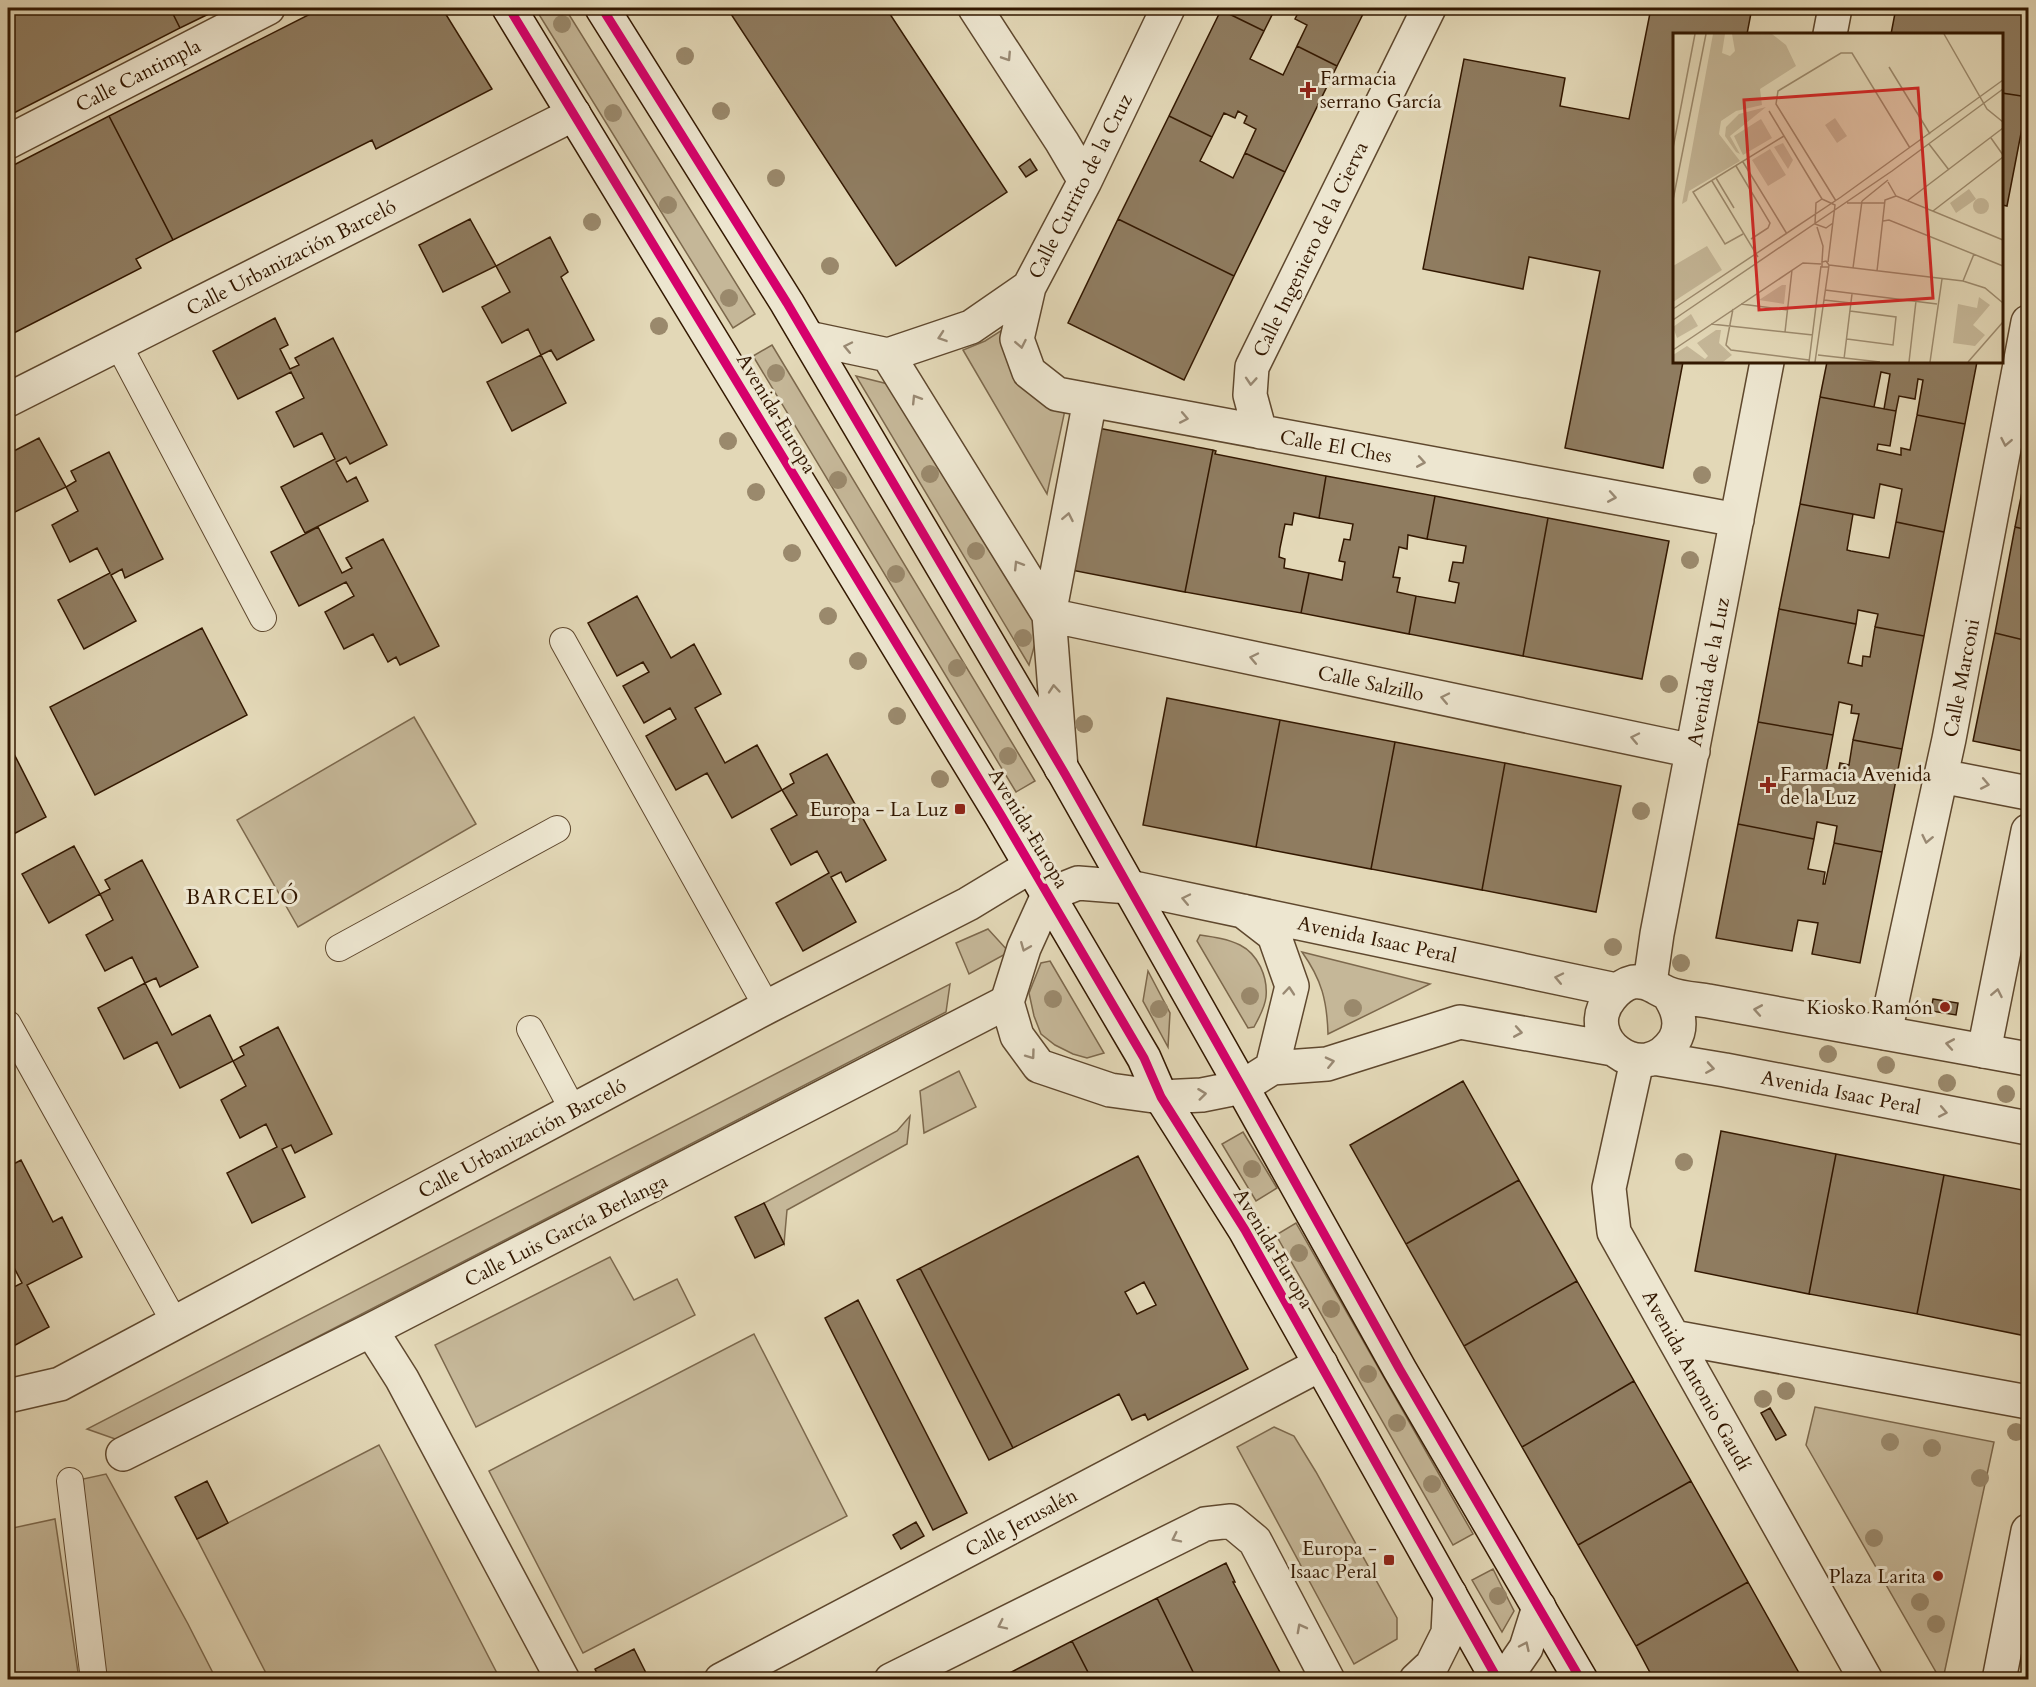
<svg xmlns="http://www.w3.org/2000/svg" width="2036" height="1687" font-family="Cardo,serif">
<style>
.green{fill:#c5b798;stroke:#7c684c;stroke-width:1.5}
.building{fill:#8f7c60;stroke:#331801;stroke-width:1.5;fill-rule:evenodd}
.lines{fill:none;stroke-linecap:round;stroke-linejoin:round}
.service-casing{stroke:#5f482e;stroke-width:28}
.minor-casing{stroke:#5f482e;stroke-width:36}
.tertiary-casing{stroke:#5f482e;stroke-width:36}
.secondary-casing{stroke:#331801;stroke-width:36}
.service{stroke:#ede6d0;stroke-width:26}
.minor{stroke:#ede6d0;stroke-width:33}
.tertiary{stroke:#ede6d0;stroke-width:33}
.secondary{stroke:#ede6d0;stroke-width:33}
.cycleway-casing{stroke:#ede6d0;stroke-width:13}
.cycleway{stroke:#d6006c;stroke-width:9}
.tree{fill:#9a896c}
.oneway{stroke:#998973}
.poi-dot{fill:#8f2418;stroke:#ede6d0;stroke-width:2}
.labels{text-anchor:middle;stroke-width:6;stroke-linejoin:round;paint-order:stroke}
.street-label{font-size:20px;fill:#331801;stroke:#ede6d0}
.poi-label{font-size:20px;fill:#331801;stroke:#ede6d0;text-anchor:end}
.neighbourhood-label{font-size:21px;letter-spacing:1.5px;fill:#331801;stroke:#ede6d0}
.inset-road{fill:none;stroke:#9d8b6e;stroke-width:1.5}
.view{fill:#d62828;fill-opacity:0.15;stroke:#d62828;stroke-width:3}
.inset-edge{fill:none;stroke:#331801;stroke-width:3}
</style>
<rect width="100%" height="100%" fill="#e3d8b7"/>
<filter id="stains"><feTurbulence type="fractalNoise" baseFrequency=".00333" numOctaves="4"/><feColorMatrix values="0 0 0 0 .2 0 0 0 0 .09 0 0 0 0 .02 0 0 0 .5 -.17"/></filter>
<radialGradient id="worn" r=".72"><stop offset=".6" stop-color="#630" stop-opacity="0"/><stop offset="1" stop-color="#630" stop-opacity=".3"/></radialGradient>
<path class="green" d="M535,8H565L755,314L733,328Z
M1010,325L1065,410L1047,494L963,350L985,341Z
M772,345L1035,781L1016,792L753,356Z
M856,376L892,385L1033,616L1036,640L1029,665Z
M414,717L476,824L298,927L237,820Z
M988,929L1009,952L969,974L956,943Z
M1200,935C1214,937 1228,939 1240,945C1258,954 1268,977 1266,997C1265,1007 1259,1018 1254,1027L1248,1028L1197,941Z
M1302,952L1430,984L1328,1034C1327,1001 1322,980 1302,952Z
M1050,961L1104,1053L1087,1058L1073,1054L1055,1045L1041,1034L1034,1016L1029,993L1041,963Z
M1148,971L1170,1013L1168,1047L1143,1001Z
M950,984L946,1012L118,1440L87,1429Z
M959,1071L976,1107L924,1133L920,1091Z
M910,1116L907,1144L787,1210L784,1244L764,1203L897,1131Z
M1243,1132L1277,1188L1256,1201L1222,1144Z
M1296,1223L1473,1534L1453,1545L1276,1235Z
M610,1257L634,1300L677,1279L695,1315L476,1427L435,1345Z
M754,1334L847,1516L583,1653L489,1471Z
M1815,1407L1994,1442L1943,1679H1940L1806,1445Z
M1274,1427L1294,1436L1316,1472L1397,1618V1639L1354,1664L1237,1447Z
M379,1445L387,1460L500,1679H269L197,1539Z
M106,1474L188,1624L216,1679H104L101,1674L83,1479Z
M55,1519L79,1679H8V1529Z
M1493,1569L1514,1611L1502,1632L1472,1580Z"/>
<path class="building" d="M8,8H170L180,28L8,116Z
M170,8H221L180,28Z
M322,8H442L492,89L376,149L372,140L173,240L109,116Z
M727,8H886L1007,192L896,266Z
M1222,8H1366L1337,66L1297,46L1307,25L1295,19L1298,13L1287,8L1285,13L1275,9L1264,31L1221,10Z
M1651,8H1752L1747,34H1674V362H1683L1663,468L1565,448L1600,271L1529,257L1523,289L1423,269L1464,59L1565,78L1560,106L1629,119Z
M1896,8H2028V97L2002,93V34H1891Z
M1221,10L1264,31L1250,59L1283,75L1297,46L1337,66L1285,172L1245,153L1256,129L1244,123L1247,116L1238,111L1235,118L1224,113L1212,137L1169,116Z
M2002,93L2028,97L2007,206L2002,205Z
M109,116L173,240L136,259L141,268L8,336V168Z
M1169,116L1212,137L1200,161L1233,178L1245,153L1285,172L1234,276L1118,219Z
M1030,159L1037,170L1026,177L1019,167Z
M470,219L496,266L443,292L419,245Z
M1118,219L1234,276L1184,380L1068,323Z
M550,237L568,272L561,277L594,340L557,360L551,350L541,355L528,329L502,343L482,307L510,292L496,266Z
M275,318L288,345L280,349L290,369L299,365L295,358L333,338L387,445L350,464L346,457L336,462L347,482L356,477L368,501L305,533L281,487L335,459L322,433L294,447L276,412L304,398L291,372L238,399L213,351Z
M541,355L566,403L512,431L487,382Z
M1827,362H1977L1965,424L1917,415L1923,380L1918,379L1915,399L1899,396L1896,411L1884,409L1890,374L1881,372L1874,407L1820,397Z
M1820,397L1896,411L1890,446L1878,444L1877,450L1901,455V448L1910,450L1917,415L1965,424L1944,532L1896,522L1902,489L1880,484L1874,518L1800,504Z
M1098,428L1213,450L1185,592L1071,570Z
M39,438L66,487L13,513L8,501V454Z
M1213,450L1216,451L1215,454L1326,476L1319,518L1294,513L1292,525L1285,524L1280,548L1279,557L1285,559L1284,568L1309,573L1301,613L1185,592Z
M109,452L163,559L125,578L122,569L111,575L136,621L84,649L58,600L110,573L97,548L70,562L52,525L78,511L66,487L76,481L71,471Z
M2028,462V530L2015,527Z
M1326,476L1435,496L1427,539L1408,535L1407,549L1399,547L1393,577L1400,578L1397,592L1416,596L1409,634L1301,613L1309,573L1342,580L1345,562L1339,561L1344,539L1350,540L1353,524L1319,518Z
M1435,496L1548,518L1523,656L1409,634L1416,596L1455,603L1459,583L1449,581L1453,562L1463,563L1466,546L1427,539Z
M1800,504L1853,514L1847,550L1851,551L1889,558L1896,522L1944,532L1924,636L1875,627L1878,614L1858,610L1856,624L1779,609Z
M1548,518L1669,541L1642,679L1523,656Z
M318,527L342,573L352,568L346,558L383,539L439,646L400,665L396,657L388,662L373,634L344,649L325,612L354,596L346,582L299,606L271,552Z
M2015,527L2028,530V641L1995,633Z
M637,596L671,658L694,644L721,694L695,708L725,763L757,745L782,790L732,818L707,773L676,790L646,736L676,719L670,708L644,723L623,686L649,672L643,662L617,676L588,623Z
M1779,609L1856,624L1848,663L1862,666L1863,656L1870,657L1875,627L1924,636L1902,749L1853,740L1859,714L1851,713L1852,705L1839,702L1833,735L1758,722Z
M202,628L247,715L95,795L50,707Z
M1995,633L2028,641V752L1973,741Z
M1167,698L1280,720L1256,847L1143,825Z
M1280,720L1395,742L1371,869L1256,847Z
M1758,722L1833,735L1826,772L1838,774L1840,763L1849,765L1853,740L1902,749L1882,852L1834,843L1837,826L1817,822L1814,839L1738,824Z
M8,742L46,817L8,837Z
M1395,742L1505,763L1482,890L1371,869Z
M827,754L886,860L846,882L841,872L831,877L856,922L803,951L776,903L829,873L817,851L791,865L771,829L797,815L782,790L794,783L790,774Z
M1505,763L1621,786L1596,912L1482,890Z
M1738,824L1814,839L1808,869L1825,872L1823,884H1825L1834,843L1882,852L1860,963L1812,954L1818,923L1798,920L1792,951L1716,938Z
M74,846L100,894L49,923L22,874Z
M142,860L198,967L160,987L156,978L145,983L132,957L105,971L86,935L113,920L100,894L110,889L105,880Z
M145,983L172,1035L210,1015L233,1061L180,1088L157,1042L124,1059L98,1008Z
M1933,999L1958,1003L1956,1015L1931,1011Z
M278,1027L332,1134L295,1153L291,1145L282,1149L305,1197L252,1223L227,1173L277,1147L266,1124L240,1138L221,1100L246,1086L233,1061L244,1055L240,1047Z
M1463,1081L1519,1180L1406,1244L1350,1145Z
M1721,1131L1836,1154L1809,1294L1695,1271Z
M1836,1154L1944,1175L1917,1314L1809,1294Z
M1138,1156L1248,1369L1148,1420L1145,1414L1132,1420L1119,1394L1013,1448L920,1268ZM1144,1282L1156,1305L1137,1314L1125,1292Z
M21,1160L53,1222L62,1217L82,1257L27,1285L49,1327L8,1349V1290L22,1283L9,1258H8V1167Z
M1944,1175L2028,1191V1321L2026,1336L1917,1314Z
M1519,1180L1577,1281L1464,1346L1406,1244Z
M764,1203L784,1244L755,1258L735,1217Z
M920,1268L1013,1448L989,1460L897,1280Z
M1577,1281L1634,1381L1522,1447L1464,1346Z
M858,1300L967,1513L933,1530L825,1318Z
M1634,1381L1691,1481L1578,1545L1522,1447Z
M1770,1408L1786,1435L1776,1440L1761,1413Z
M207,1481L228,1523L197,1539L175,1497Z
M1691,1481L1748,1582L1636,1646L1578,1545Z
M916,1522L924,1536L901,1549L893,1535Z
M1226,1563L1235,1582H1233L1284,1680H1197L1157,1598Z
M1748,1582L1803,1680H1654L1636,1646Z
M1157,1598L1197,1680H1092L1072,1641Z
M1072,1641L1092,1680H996L1031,1662Z
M634,1649L647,1675L638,1680H600L595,1669Z"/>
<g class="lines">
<defs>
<path id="service" d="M118,344L263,618
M563,641L767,1007
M339,948L557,829
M8,1024L175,1323
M530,1029L573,1110
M70,1481L94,1680"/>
<path id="minor" d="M975,8L1062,142L1085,181
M1830,34L1835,8
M8,142L268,8
M1029,287L1017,339L1029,372L1057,394L1737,520
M808,338L888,355L1049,615
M888,355L971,327L1029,287L1085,181L1168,8
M8,400L574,114
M1260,432L1250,395L1252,367L1429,8
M1049,615L1693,751
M1061,768L1049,615L1090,400
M1941,776L2028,793
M1650,983L1657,934L1767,362
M1885,1033L1949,739L2028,322
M1984,1051L2028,831
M1637,1061L1609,1188L1614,1232L1866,1680
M371,1330L402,1379L563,1680
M1673,1337L2028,1402
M8,1396L60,1384L767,1007L968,904L1031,866
M123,1454L371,1330L1007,1002
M721,1680L1321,1364
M891,1680L1205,1524L1231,1521L1255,1541L1328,1680
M1416,1680L1432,1665L1448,1633L1450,1594
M1504,1680L1526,1648L1539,1607
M1999,1680L2028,1531"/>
<path id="tertiary" d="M1243,911L1274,935L1292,986L1272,1068L1242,1087L1202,1095L1161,1097L1110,1090L1039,1066L1017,1036L1007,1002L1024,948L1048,895L1078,883L1129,887L1616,990
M1668,994C1677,1007 1684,1025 1674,1041C1642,1089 1577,1037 1611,997C1616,991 1624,984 1633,982C1647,980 1655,988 1667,993C1679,998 1695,999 1708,1001L2028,1059
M1653,1058L1725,1070L2028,1128
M1272,1068L1327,1064L1460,1022L1613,1049"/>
<path id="secondary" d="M509,8L1001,815L1144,1058L1161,1097L1245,1230L1498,1680
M602,8L787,303L1065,774L1242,1087L1400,1370L1581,1680"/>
</defs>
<use href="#service" class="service-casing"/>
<use href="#minor" class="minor-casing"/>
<use href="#tertiary" class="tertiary-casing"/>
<use href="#secondary" class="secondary-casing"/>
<use href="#service" class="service"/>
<use href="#minor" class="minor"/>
<use href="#tertiary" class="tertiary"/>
<use href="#secondary" class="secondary"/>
<defs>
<path id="cycleway" d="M509,8L1001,815L1144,1058L1161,1097L1245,1230L1498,1680
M602,8L787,303L1065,774L1242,1087L1400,1370L1581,1680"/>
</defs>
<use href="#cycleway" class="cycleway-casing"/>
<use href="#cycleway" class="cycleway"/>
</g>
<g class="tree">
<circle cx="562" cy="24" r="9"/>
<circle cx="685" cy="56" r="9"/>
<circle cx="721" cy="111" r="9"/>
<circle cx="613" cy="113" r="9"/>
<circle cx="776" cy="178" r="9"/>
<circle cx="668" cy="205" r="9"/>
<circle cx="592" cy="222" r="9"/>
<circle cx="830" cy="266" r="9"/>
<circle cx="729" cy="298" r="9"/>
<circle cx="659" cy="326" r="9"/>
<circle cx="776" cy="373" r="9"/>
<circle cx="728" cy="441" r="9"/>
<circle cx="930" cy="474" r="9"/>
<circle cx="1702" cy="475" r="9"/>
<circle cx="838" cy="480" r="9"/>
<circle cx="756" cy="492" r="9"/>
<circle cx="976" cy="551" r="9"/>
<circle cx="792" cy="553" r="9"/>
<circle cx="1690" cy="560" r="9"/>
<circle cx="896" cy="574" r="9"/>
<circle cx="828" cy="616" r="9"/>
<circle cx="1023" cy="638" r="9"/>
<circle cx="858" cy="661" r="9"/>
<circle cx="957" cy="668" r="9"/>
<circle cx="1669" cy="684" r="9"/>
<circle cx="897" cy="716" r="9"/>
<circle cx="1084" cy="724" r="9"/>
<circle cx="1008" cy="756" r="9"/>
<circle cx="940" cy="779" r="9"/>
<circle cx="1641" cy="811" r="9"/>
<circle cx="1613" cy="947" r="9"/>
<circle cx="1681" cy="963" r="9"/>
<circle cx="1250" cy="996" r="9"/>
<circle cx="1053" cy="999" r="9"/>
<circle cx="1353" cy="1008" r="9"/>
<circle cx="1159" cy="1009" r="9"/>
<circle cx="1828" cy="1054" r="9"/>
<circle cx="1886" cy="1065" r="9"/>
<circle cx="1947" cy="1083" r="9"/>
<circle cx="2006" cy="1094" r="9"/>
<circle cx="1684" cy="1162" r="9"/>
<circle cx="1252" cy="1169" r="9"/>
<circle cx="1299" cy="1253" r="9"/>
<circle cx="1331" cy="1309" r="9"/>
<circle cx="1368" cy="1374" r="9"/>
<circle cx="1786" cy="1391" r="9"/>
<circle cx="1763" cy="1399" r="9"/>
<circle cx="1397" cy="1423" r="9"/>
<circle cx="2016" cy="1432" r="9"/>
<circle cx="1890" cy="1442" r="9"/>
<circle cx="1932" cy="1448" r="9"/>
<circle cx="1980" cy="1478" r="9"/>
<circle cx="1432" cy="1484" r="9"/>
<circle cx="1874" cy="1538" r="9"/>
<circle cx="1498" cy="1596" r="9"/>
<circle cx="1920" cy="1602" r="9"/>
<circle cx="1936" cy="1624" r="9"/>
</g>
<defs><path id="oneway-chevron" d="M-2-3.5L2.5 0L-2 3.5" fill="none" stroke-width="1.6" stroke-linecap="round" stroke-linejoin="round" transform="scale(1.5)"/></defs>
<g class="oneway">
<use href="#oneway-chevron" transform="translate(1007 57) rotate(57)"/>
<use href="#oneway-chevron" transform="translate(942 337) rotate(161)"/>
<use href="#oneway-chevron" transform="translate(1021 344) rotate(79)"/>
<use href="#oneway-chevron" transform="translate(848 347) rotate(-168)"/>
<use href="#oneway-chevron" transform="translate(1251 381) rotate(94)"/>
<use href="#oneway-chevron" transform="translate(916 399) rotate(-122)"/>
<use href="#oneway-chevron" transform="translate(1184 418) rotate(11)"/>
<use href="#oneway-chevron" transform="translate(2006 442) rotate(101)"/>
<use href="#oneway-chevron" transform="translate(1421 462) rotate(10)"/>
<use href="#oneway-chevron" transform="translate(1612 497) rotate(10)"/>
<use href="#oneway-chevron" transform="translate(1068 517) rotate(-79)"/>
<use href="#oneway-chevron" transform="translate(1018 565) rotate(-122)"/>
<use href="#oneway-chevron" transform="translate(1254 658) rotate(-168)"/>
<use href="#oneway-chevron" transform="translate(1054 689) rotate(-95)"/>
<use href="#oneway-chevron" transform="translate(1445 698) rotate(-168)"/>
<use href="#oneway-chevron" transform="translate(1635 738) rotate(-168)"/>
<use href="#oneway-chevron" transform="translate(1985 784) rotate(11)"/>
<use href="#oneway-chevron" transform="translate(1927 839) rotate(102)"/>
<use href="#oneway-chevron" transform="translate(1186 899) rotate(-168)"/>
<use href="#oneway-chevron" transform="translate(1025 947) rotate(112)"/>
<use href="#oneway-chevron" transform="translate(1559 978) rotate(-168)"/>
<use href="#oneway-chevron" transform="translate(1289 991) rotate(-85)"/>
<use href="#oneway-chevron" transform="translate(1997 993) rotate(-79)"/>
<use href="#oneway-chevron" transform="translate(1758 1010) rotate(-170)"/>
<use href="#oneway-chevron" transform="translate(1518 1032) rotate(10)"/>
<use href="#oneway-chevron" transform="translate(1950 1044) rotate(-170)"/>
<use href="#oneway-chevron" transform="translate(1031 1055) rotate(54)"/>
<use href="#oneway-chevron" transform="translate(1330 1062) rotate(-13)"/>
<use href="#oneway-chevron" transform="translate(1710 1068) rotate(9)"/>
<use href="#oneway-chevron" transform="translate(1202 1094) rotate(-7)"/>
<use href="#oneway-chevron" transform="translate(1943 1112) rotate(11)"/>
<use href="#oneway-chevron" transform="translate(1176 1538) rotate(154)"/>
<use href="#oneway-chevron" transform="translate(1002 1625) rotate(154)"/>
<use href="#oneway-chevron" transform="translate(1301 1628) rotate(-118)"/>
<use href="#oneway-chevron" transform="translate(1525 1646) rotate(-65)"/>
</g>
<g class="poi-dot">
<path d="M1305 81h6v6h6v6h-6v6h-6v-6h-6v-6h6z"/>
<path d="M1765 776h6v6h6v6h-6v6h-6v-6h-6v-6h6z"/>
<rect x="954" y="803" width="12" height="12" rx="3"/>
<circle cx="1945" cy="1007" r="6"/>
<rect x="1383" y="1554" width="12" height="12" rx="3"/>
<circle cx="1938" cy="1576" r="6"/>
</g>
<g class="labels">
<g class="street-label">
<text transform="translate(138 75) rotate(-27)" y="7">Calle Cantimpla</text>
<text transform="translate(1080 186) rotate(-63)" y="7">Calle Currito de la Cruz</text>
<text transform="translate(1310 249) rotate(-64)" y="7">Calle Ingeniero de la Cierva</text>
<text transform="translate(291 257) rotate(-27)" y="7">Calle Urbanización Barceló</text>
<text transform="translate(777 413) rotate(59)" y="7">Avenida Europa</text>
<text transform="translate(1336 446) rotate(10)" y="7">Calle El Ches</text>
<text transform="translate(1708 672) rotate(-79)" y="7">Avenida de la Luz</text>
<text transform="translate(1961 678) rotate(-79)" y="7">Calle Marconi</text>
<text transform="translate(1371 683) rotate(12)" y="7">Calle Salzillo</text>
<text transform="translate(1029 828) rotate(59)" y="7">Avenida Europa</text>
<text transform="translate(1377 939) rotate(12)" y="7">Avenida Isaac Peral</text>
<text transform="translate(1841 1092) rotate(11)" y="7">Avenida Isaac Peral</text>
<text transform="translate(522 1138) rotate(-28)" y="7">Calle Urbanización Barceló</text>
<text transform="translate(566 1230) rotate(-27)" y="7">Calle Luis García Berlanga</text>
<text transform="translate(1274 1248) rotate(59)" y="7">Avenida Europa</text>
<text transform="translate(1697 1380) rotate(61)" y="7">Avenida Antonio Gaudí</text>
<text transform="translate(1021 1522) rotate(-28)" y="7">Calle Jerusalén</text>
</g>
<g class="poi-label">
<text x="1320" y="85" text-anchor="start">Farmacia<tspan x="1320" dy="23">serrano García</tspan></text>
<text x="1780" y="781" text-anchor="start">Farmacia Avenida<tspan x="1780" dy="23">de la Luz</tspan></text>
<text x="948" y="816">Europa - La Luz</text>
<text x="1933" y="1014">Kiosko Ramón</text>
<text x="1377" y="1555">Europa -<tspan x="1377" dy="23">Isaac Peral</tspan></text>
<text x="1926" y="1583">Plaza Larita</text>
</g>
<g class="neighbourhood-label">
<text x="242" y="904">BARCELÓ</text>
</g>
</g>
<g transform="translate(1673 33)">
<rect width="330" height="330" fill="#e3d8b7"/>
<path d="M40,1H52L49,20L57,23L62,18L59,1H99L113,12L123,33L87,56L89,72L63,78L48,88L46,101L67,128L16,158L14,168L9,171ZM93,74L57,103L67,121L63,119L52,103L53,94L66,81ZM162,85L174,103L164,110L152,92ZM88,86L99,105L70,122L61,103ZM110,110L120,127L115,136L101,114ZM97,116L113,142L95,153L79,127ZM296,156L303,166L283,180L277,170ZM300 173a8 8 0 1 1 16 0a8 8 0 1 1-16 0ZM34,213L49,237L0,269V233ZM109,252H113L111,271L86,267ZM306,264L317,272L300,292L312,302L302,313L280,310L285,271L304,275ZM18,281L25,293L4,305L0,294ZM43,297H48L46,310L59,322L50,329H0V322L14,313L32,326L35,323L24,310Z" fill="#c5b798"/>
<path class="inset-road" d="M271,1L314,76L330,89M216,34L257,101M96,78L149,166M318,105L330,122M256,111L276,137M0,115L22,1M70,129L114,201M63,133L97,190L95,195L78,206M43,145L61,175M39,148L85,224M215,149L223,163L330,207M149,166L162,172L155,229M149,166L143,170L142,191L153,195L160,190M0,167L33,1M163,168L103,71L105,58L168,20H179L237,115M189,168L215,147M234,168L330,95M174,170H212M260,178L330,124M210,188L216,187L330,233M144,194L150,213L149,229M70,201L52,211L20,159L111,103M156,232L290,248L312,255L330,270M180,235L189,168M204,238L212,167L223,163M290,248L301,221M152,257L264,271M151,267L178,270M68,271L115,277M0,276L168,164L330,47M60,276L53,312L58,317L136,327M0,287L219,138L330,56M38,291L140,302M112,299L119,237M174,306L220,312L223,284L177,278M0,317L130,230L148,231M145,322L207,329M171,326L179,261M136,329L148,233M142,329L156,232L153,228L149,229V234H155M236,329L243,268M257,329L269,246M295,329L330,289"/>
<path class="view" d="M245,55L260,265L86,277L71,67Z"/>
<rect width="330" height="330" class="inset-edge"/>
</g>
<rect width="2036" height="1687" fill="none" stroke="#e3d8b7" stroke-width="30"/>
<rect x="9" y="9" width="2018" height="1669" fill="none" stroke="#331801" stroke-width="3"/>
<rect x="15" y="15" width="2006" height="1657" fill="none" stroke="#331801" stroke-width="1.5"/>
<rect width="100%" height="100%" filter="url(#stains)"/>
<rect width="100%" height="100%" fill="url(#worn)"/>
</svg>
